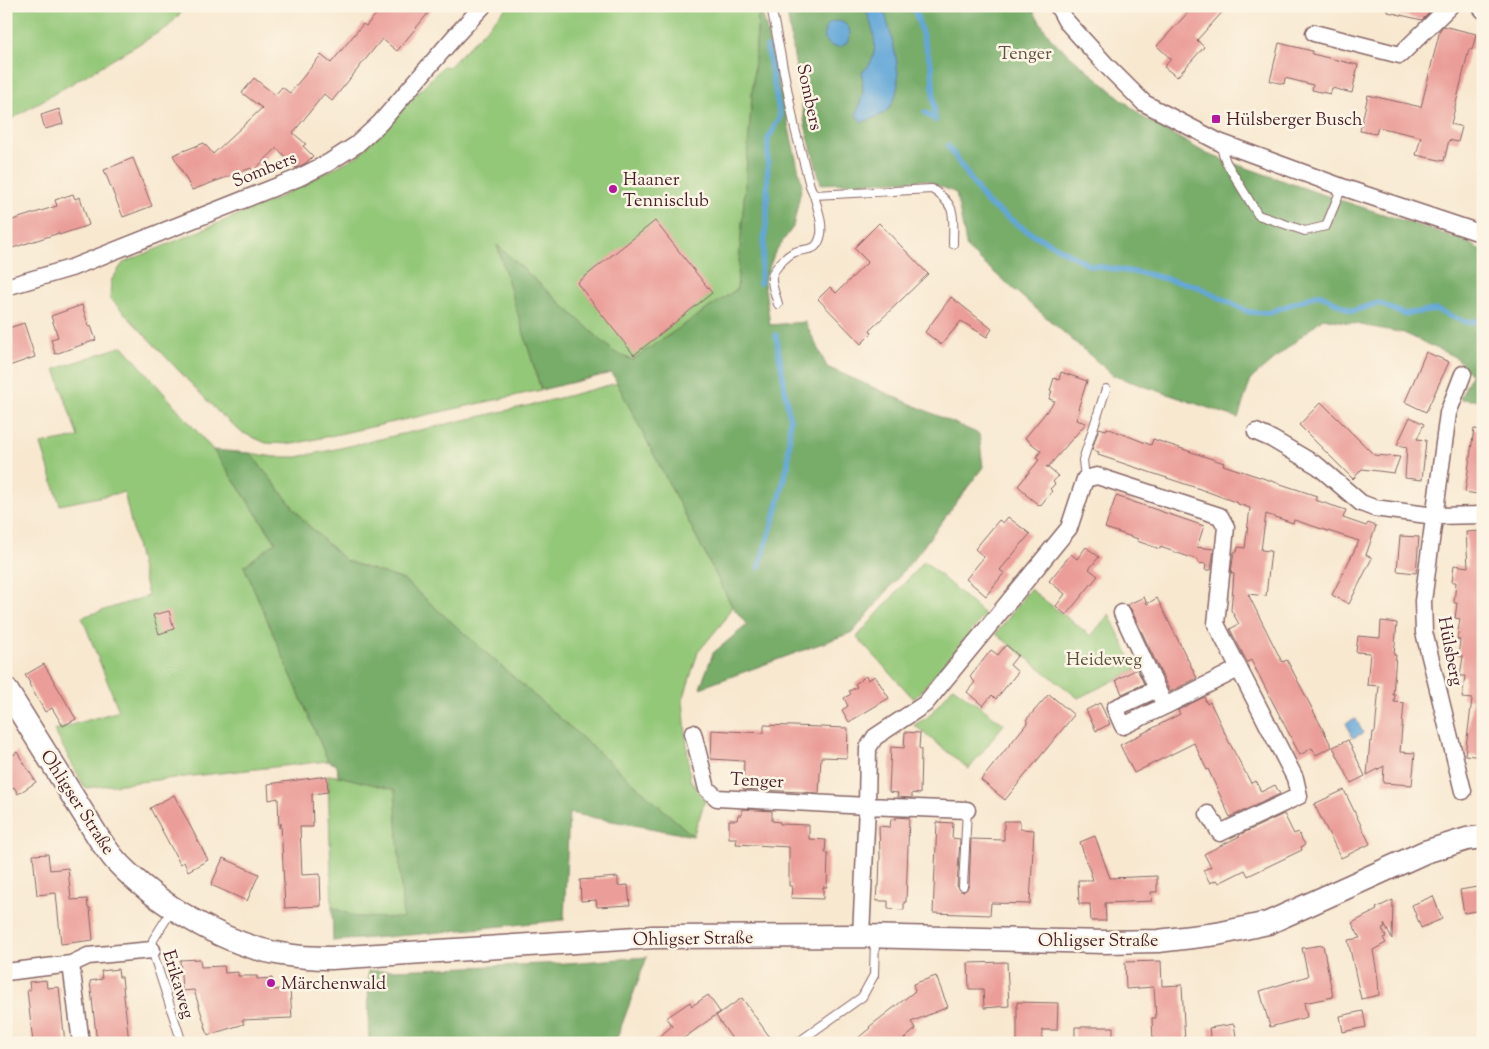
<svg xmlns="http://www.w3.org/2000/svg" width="1489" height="1049" font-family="'Sorts Mill Goudy',serif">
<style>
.green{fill:#94c879;stroke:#6f7452}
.forest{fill:#77ac69;stroke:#60664a}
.water{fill:#63a7d8;stroke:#566382}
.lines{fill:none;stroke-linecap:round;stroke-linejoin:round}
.stream{stroke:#63a7d8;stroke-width:5.5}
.building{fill:#eb9e99}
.lane-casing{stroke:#876565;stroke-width:10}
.street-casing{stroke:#876565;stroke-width:19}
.secondary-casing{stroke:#876565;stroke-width:25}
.lane{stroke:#fff;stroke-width:8}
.street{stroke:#fff;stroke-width:16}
.secondary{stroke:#fff;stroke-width:22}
.poi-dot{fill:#b5179e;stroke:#fcf5e5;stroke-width:2}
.labels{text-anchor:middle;stroke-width:5;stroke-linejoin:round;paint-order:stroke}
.park-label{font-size:18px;fill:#605242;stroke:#fcf5e5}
.street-label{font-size:18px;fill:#4a1f2b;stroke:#fcf5e5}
.poi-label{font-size:18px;fill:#4a1f2b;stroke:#fcf5e5;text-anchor:start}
</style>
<rect width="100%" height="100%" fill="#fcf5e5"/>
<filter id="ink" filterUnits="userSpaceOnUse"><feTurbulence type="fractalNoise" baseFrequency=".02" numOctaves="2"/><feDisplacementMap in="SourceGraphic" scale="10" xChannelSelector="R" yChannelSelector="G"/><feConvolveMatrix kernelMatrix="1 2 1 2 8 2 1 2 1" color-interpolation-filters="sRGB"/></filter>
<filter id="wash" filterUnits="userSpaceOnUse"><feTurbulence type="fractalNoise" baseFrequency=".0096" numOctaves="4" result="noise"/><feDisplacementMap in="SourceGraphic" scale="20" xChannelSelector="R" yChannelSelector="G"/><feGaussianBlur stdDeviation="1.12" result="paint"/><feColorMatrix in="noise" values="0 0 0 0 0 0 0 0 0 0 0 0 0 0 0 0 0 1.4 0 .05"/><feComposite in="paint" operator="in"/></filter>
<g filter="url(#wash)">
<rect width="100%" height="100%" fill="#f8e8d0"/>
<path class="green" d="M6,6H187L168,27L6,122Z
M508,6H759L737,289L632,360L614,352L498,246L541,390L293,444L266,443L241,432L217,411L110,298L111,281L123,263L276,199L359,155L443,66L449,67Z
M123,346L213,450L276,543L244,566L328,761L85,788L54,730L119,711L82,617L148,596L124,492L60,505L41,444L78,437L55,369Z
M617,383L732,606L723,622L698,652L683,700L690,779L705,801L693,836L404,580L346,561L305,522L250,453L274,457H297L327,451L544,402Z
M924,561L985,615L914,699L857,637Z
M1030,589L1091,636L1109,614L1136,670L1078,698L996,634Z
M953,687L1004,724L969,769L914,725L928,717Z
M328,775L338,776L395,789L403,919L356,917L332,907Z"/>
<path class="forest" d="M759,6H761L802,185L793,227L775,252L764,281L770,325L805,322L827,367L979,434L983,467L916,556L853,632L700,688L713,653L747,625L732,606L612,373L541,390L497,245L614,352L632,360L737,289Z
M786,6H1030L1052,40L1144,118L1207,154L1318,193L1463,240L1483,251V401L1460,399L1471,375L1457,358L1404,333L1323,318L1251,379L1238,418L1114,376L967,249L956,193L925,180L821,184L805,125Z
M213,450L250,453L305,522L346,561L404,580L693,836L569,813L564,920L410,935L333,941L332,907L356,917L403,918L395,790L338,776L337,765L328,761L244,566L276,542Z
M647,957L615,1043H369L368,971L567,963Z"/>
<path class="water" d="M865,6H883C890,34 909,83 889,108C883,116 871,119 862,122L856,115L863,93L862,72C884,56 872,27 865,6Z
M824 34a13 13 0 1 1 26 0a13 13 0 1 1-26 0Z
M1356,719L1363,733L1353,738L1346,723Z"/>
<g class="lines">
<path class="stream" d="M914,6L932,68L935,120
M925,112L935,120
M948,146L986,202L1024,229L1089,265L1146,274L1196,286L1249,312L1268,313L1319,294L1352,311L1379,303L1403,314L1436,310L1465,322L1483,321
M760,283L767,214L768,139L780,116L767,47
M759,567L776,512L788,464L790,420L776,335"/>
</g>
<g id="blocks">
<path class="building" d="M383,6H434L397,51L382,39L332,101L324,94L293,133L306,144L303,146L313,156L306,163L296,168L277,148L253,171L251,168L192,190L173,155L204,143L213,154L262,108L242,93L254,78L275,95L282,87L290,93L321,55L331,63L363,24L366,26Z
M1194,6H1228L1197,40L1204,47L1177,77L1164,67L1171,59L1157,46Z
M1388,6H1430L1429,13L1422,20L1388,12Z
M1443,26L1476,34L1472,50L1469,49L1451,124L1462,127L1458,142L1449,140L1444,161L1416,155L1421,137L1378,127L1376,134L1360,131L1368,95L1421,107L1440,30Z
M1279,43L1312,51V54L1358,65L1352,93L1332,88L1330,94L1312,90L1313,85L1285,78L1284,84L1270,81Z
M59,109L63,124L45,129L41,115Z
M133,158L152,206L123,217L104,170Z
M73,194L75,199L80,197L89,225L59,235V233L6,250V222L57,206L55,200Z
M655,221L712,293L634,355L577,283Z
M879,223L928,274L870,330L872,333L861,344L818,299L830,287L836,293L868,262L854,248Z
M951,297L992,329L987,337L961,321L941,345L925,332Z
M82,305L89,327L91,326L96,340L55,354L51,339L58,337L51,316Z
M24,323L35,357L6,367V329Z
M1426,352L1449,362L1426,412L1405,402Z
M1061,372L1087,381L1078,409H1080L1076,420L1086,423L1048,467L1046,466L1058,476L1053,482L1055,484L1050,489L1052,491L1040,506L1025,494L1026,493L1018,486L1039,460L1036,458L1041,451L1025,438L1055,401L1049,399L1052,391H1050L1054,378L1059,380Z
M1321,402L1374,455L1400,457L1394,473L1362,469L1353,479L1299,425Z
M1410,417L1424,424L1417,439L1426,440L1422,480L1405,478L1407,447L1397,445Z
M1099,428L1106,430L1107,428L1151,445L1153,439L1224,463L1223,465L1317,496L1315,500L1346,510L1343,518L1366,526L1368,523L1376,526L1366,555L1372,558L1349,604L1332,595L1359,541L1294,520L1293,523L1266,514L1261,550L1271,551L1266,596L1248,594L1282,662L1287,660L1332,747L1316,755L1312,748L1300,755L1251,660L1247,662L1230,629L1239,624L1231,610L1234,574L1231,573L1234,552H1237L1238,547L1245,548L1250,508L1238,504V503L1200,489L1098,455L1099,452L1092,450Z
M1474,429L1483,430V495L1465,492Z
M1116,496L1204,526L1197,547L1214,549L1211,570H1205L1206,564L1198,563V560L1160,547V549L1137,541L1138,539L1105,528Z
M1008,517L1030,534L1000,570L1004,573L986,596L966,579L984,557L975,549L999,520L1003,523Z
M1481,531L1483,551V757L1465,755L1472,699L1462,698L1465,676H1460L1463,656H1458L1460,640L1457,639L1460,619L1455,618L1457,603H1454L1456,582H1452L1454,565L1468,567L1466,532Z
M1400,536L1419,537L1416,573L1397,571Z
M1086,547L1099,557L1089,569L1098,576L1066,615L1056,606L1065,594L1049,581L1071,554L1077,559Z
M1144,597L1147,604L1157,598L1197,678L1170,692L1131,609L1127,605Z
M169,611L174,629L159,634L153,615Z
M1381,621L1397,623L1394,655H1396L1393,695H1395L1394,702L1404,703L1400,752L1415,753L1412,785L1383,783L1384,766L1367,775L1370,741L1372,742L1373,732H1375L1379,686L1367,685L1370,653L1356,652L1358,636L1380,638Z
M1006,645L1018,655L1010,665L1018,672L996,699L992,695L983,706L967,692L975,682L970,677L991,650L998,655Z
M44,664L76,719L63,726L52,708L45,712L29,684L30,683L25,675Z
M1137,669L1144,684L1122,694L1116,680Z
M866,676L868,680L875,676L889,698L849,722L842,710L848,706L844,698L851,694L849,691L857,687L855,684Z
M1049,694L1074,715L1005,800L981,780L1028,722L1026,720Z
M1204,697L1207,704L1210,702L1229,742L1251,783L1256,781L1261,792L1275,785L1280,794L1230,817L1208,769L1207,770L1194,743L1134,773L1120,745L1180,714L1178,710Z
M1100,703L1110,724L1096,731L1086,710Z
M764,725L848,728L847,758L821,757L819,793L743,789L744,761L711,759L712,730L764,733Z
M905,732L920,733L919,748L921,749L920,794L912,793V798L897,797L898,793L889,792L891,747L904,748Z
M1348,740L1365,776L1351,783L1333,747Z
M17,752L36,782L18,794L14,787L6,792V760Z
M327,776L328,792L312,794L313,827H300L302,875L320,874L321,906L285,908L281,823L279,828L278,798L269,800L268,784Z
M1344,790L1370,844L1341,858L1314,804Z
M174,795L208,860L188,871L184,862L180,864L150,808Z
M742,809L772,811V821L780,822V824L809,825V839L826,840L825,853H828L827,887H823V899L791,898L792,886H789V847L736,844L737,838H729V820H737L738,815H742Z
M1284,814L1294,834L1298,832L1305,845L1301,847L1302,850L1248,876L1245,870L1219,883L1217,880L1210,883L1203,870L1211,867L1204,854L1240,836L1239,835Z
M896,817L909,818L906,902H904V910L888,909V901H876L877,886H879L880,856L879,826L890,827L891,819H896Z
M1004,821H1020V829L1034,830L1030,904L991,903L990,915L933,913L937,822L953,823L952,838L960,839L957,886L960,890L963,892L967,889L969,886L971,839L1004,840Z
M1095,836L1110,878L1157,876V892H1151L1152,901L1105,903L1106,921H1091L1090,904H1079L1078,880H1093L1080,842Z
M48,854L50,870L68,868L71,900L87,899L88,908H90L93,940L61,944L56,893L37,895L33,855Z
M223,858L259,874L247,901L211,885Z
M618,877V886L628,885L630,905L597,907L596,900L581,901L580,880Z
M1483,886V910L1464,913L1460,890Z
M1433,896L1442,919L1421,928L1412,905Z
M1393,900L1392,939L1384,924L1385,928L1382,929L1386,937L1383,938L1386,943L1373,950L1378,979L1379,995L1361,999L1348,940L1360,938L1352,923L1377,910L1376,908Z
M1323,945L1333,997L1304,1003L1307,1017L1270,1027L1260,991L1308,976L1302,948Z
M200,959L201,967L224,966L225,973L238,972V976H257V979L272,978L274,990L290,989L292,1018L242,1020L244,1024L208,1035L194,990L182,991L180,960Z
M1161,961L1162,986L1182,985L1185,1043H1153L1152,1018H1156L1154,987L1126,989L1125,962Z
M1007,962L1009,1006L984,1008L983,989H969L968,963Z
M118,969L119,977H122L129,1043H97L90,981L102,979L101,971Z
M936,976L948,1007L911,1022L916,1029L899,1043H852L870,1028L869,1027L915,991L913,984Z
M46,980L47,988L59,987L65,1043H33L27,990H30L29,982Z
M708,995L720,1012L677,1043H652L672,1026L666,1018L690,1002L692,1006Z
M742,998L774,1043H735L716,1016Z
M1017,1002L1058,1003L1057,1030H1042V1043H1017Z
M1363,1011L1366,1027L1343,1032L1340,1016Z
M1234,1024L1237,1043H1211L1209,1028Z
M1075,1027H1113V1043H1075Z"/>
</g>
</g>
<g filter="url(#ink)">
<use href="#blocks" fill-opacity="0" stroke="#876565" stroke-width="1"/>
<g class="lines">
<defs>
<path id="lane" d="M771,6L795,129L810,186L814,195
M1219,142L1226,162L1258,215L1305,231L1326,226L1342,187
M778,304C776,296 771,285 772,277C773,269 787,255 795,252C807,247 817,254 821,234C823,222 817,207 814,195L932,189C958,206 953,216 953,244
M1085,479L1083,460L1106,389
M963,886L967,810
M172,910L153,940L152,950L182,1043
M797,1043L862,997L874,975L875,938"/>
<path id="street" d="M1058,6L1066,21L1106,65L1144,103L1219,142L1342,187L1483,234
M1480,6L1483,10
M1314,33L1400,55L1450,6
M6,287L71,268L298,178L328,163L356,145L380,123L456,35L483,6
M1463,374L1448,413L1423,601L1424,632L1463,791
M1256,432L1272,439L1318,466L1361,503L1374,508L1435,516L1483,515
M1122,613L1165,706L1238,669
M1157,689L1115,708L1123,726L1165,706
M693,733L707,789L717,798L867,806L967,810
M861,936L867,806L868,748L875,737L925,704L1069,528L1085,479L1097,476L1220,516L1226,527L1216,624L1295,778L1299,796L1220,833L1208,814
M71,964L81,1043
M6,972L71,964L88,956L152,950"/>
<path id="secondary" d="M6,689L100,840C105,847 110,854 116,861C155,903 225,945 281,954C298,957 315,958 331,958L653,937L861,936L1104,942L1158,941L1217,934L1268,923L1425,852L1467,839L1483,837"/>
</defs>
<use href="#lane" class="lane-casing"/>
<use href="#street" class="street-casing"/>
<use href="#secondary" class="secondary-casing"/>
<use href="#lane" class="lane"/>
<use href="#street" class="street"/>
<use href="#secondary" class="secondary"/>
</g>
</g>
<g class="poi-dot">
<rect x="1211" y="114" width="10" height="10" rx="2.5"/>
<circle cx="613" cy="189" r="5"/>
<circle cx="271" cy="983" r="5"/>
</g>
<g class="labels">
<g class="park-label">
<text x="1025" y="59">Tenger</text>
<text x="1104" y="665">Heideweg</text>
</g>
<g class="street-label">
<text transform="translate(810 97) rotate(78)" y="6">Sombers</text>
<text transform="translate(264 169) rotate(-22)" y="6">Sombers</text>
<text transform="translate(1451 651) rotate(79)" y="6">Hülsberg</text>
<text transform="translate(757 780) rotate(3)" y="6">Tenger</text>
<text transform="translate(78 802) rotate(57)" y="6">Ohligser Straße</text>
<text transform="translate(693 938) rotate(-1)" y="6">Ohligser Straße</text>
<text x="1098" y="946">Ohligser Straße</text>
<text transform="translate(179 984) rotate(73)" y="6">Erikaweg</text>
</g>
<g class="poi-label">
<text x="1226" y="125">Hülsberger Busch</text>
<text x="623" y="185">Haaner<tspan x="623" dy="21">Tennisclub</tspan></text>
<text x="281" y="989">Märchenwald</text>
</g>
</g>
<rect width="1489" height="1049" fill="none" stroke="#fcf5e5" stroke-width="25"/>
</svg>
